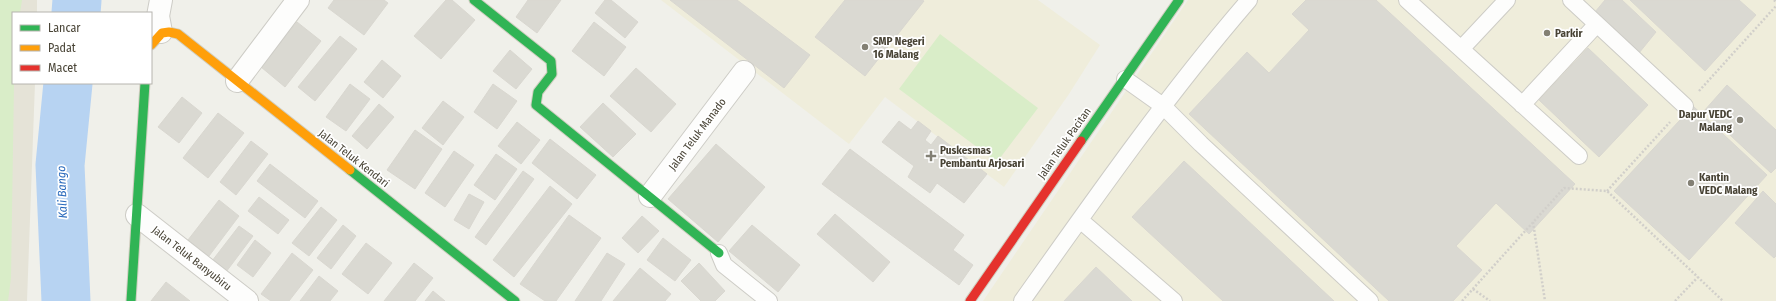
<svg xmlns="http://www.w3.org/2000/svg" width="1776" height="301" font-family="'Fira Sans Condensed',sans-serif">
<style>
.residential{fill:#e5e3d7}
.education{fill:#efeddb}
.green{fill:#d9edc8}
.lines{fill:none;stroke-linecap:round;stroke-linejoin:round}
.river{stroke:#b7d3f2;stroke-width:49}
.building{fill:#dad9d2;stroke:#d9d7d0}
.lane-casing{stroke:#cdccc6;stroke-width:18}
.street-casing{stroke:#cdccc6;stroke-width:24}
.fast-casing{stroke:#d0cec0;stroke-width:11}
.slow-casing{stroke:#d0cec0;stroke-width:11}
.jam-casing{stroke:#d0cec0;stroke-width:11}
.path{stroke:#d1cfca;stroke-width:2.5;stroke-dasharray:2 2;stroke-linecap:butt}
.lane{stroke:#fdfdfc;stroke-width:16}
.street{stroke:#fdfdfc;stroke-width:22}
.fast{stroke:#30b455;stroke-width:9}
.slow{stroke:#ff9f0a;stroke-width:9}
.jam{stroke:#e5322d;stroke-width:9}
.poi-dot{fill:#838074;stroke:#fff;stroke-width:1.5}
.labels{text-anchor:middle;stroke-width:3.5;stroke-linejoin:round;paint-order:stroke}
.poi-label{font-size:11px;font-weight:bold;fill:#484335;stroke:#fff;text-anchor:start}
.street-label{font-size:11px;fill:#484335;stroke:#fff}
.water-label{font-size:12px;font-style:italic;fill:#2768bb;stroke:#fff}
</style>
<rect width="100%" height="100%" fill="#f0f0ea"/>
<path class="residential" d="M0,0H37V13H13V83H35L27,301H0Z"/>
<path class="education" d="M661,0H1038L1100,45L1069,94L1004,187L885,97L849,144Z
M1188,0H1776V301H983Z"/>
<path class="green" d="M0,0H22L20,13H13V83H14L11,278L8,301H0Z
M940,34L1038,108L997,162L899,89Z"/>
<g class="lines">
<path class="river" d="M76,13L77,0
M66,301L60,165L68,83"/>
</g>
<path class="building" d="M334,0H384L388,3L364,35L328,8Z
M446,0H452L475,20L441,59L414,36Z
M528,0H561L537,33L516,17Z
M605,0H611L638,22L625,38L595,13Z
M670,0H737L810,55L784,88Z
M845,0H922L924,1L865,76L815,37Z
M1306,0H1376L1575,184L1529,234L1496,203L1456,246L1482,270L1453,301H1389L1189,114L1247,52L1269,73L1309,30L1292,14Z
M1605,0H1622L1656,32L1639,53L1595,12Z
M1630,0H1739L1756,15L1705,71Z
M297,22L321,41L285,87L261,67Z
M594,22L626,47L604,76L572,51Z
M340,36L357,49L315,101L298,87Z
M1588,48L1648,105L1599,157L1539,100Z
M510,50L532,69L516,89L493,71Z
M382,60L401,76L383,98L364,82Z
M636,68L676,104L651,132L610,96Z
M350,84L370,99L346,131L326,117Z
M493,84L517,101L497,129L474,112Z
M1727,85L1776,130V168L1771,173L1704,111Z
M182,97L202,113L179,143L158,127Z
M443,101L464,117L443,145L422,128Z
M603,103L636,134L613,157L580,127Z
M379,104L394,117L367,149L352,136Z
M1693,106L1767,175L1689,260L1614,191Z
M218,113L244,133L208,178L183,158Z
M899,121L911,130L918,121L931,131L925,140L931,145L938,136L987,174L964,203L937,183L930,193L908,177L914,166L882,142Z
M517,122L540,140L521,164L498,146Z
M415,130L442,149L415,189L387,170Z
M550,139L596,175L577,199L532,163Z
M251,141L268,154L236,195L220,182Z
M716,144L765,187L718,242L668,199Z
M850,149L964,235L953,250L973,265L959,285L822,184Z
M454,151L474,165L445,207L425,193Z
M496,154L517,169L495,200L474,185Z
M1184,161L1334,301H1223L1132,217Z
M270,164L318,201L305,218L257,181Z
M523,171L534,179L486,245L475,237Z
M550,186L572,204L514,277L493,260Z
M1763,191L1776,204V256L1774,258L1735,223Z
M469,194L484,202L469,229L454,220Z
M259,197L289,220L278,234L248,211Z
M219,200L239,216L209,256L188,240Z
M321,207L337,220L309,256L292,243Z
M835,214L890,262L873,282L817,234Z
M569,215L601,238L556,301H545L520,284Z
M642,216L659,231L638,253L622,238Z
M343,225L356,236L331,269L317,258Z
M752,225L800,265L778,292L729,251Z
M239,226L253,236L226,272L212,261Z
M663,238L691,260L675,281L647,260Z
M255,240L271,253L253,277L237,265Z
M366,243L392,263L368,294L342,274Z
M292,253L313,270L289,301H271L261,294Z
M607,253L625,264L601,301H575Z
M414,263L433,278L415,301H384Z
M699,263L725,291L715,301H701L681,281Z
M1096,267L1132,301H1064Z
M640,268L671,294L665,301H613Z
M319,276L338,291L330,301H300Z
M166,282L190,301H151Z
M433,291L445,301H425Z"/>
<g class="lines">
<defs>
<path id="lane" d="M1407,0L1579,156
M1571,0L1685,106
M1462,48L1507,0
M1125,79L1163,106L1201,144L1370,301
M1522,105L1597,24
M1080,220L1174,301
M719,253L724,265L769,301
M1022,301C1095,198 1167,95 1249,0"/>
<path id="street" d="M161,0L158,16L161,32
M237,81L298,0
M650,196L744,72
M137,215L247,301"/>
<path id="fast" d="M474,0L551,61L552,74L538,92L536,105L719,253
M1081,141L1179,0
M350,170L515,301
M131,301L145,83"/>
<path id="slow" d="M151,45L162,33L169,32L178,34L350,170"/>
<path id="jam" d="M970,301L1081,141"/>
</defs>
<use href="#lane" class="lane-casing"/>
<use href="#street" class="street-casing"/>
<use href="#fast" class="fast-casing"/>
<use href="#slow" class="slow-casing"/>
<use href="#jam" class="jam-casing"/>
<path class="path" d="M1774,0L1776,2
M1699,91L1776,6
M1607,191L1670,122
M1533,222L1545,301
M1473,289L1490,301
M1462,301L1564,188L1607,191L1723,301
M1675,301L1698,277"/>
<use href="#lane" class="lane"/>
<use href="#street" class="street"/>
<use href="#fast" class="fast"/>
<use href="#slow" class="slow"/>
<use href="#jam" class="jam"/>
</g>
<g class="poi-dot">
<circle cx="1547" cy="33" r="4"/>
<circle cx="865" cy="47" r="4"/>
<circle cx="1740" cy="120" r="4"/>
<path d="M929 150h4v4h4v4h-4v4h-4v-4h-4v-4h4z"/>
<circle cx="1691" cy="183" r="4"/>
</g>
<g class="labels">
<g class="poi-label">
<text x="1555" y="37">Parkir</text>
<text x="873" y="45">SMP Negeri<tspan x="873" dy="13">16 Malang</tspan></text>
<text x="1732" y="118" text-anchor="end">Dapur VEDC<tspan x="1732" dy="13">Malang</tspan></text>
<text x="940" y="154">Puskesmas<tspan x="940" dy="13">Pembantu Arjosari</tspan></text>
<text x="1699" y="181">Kantin<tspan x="1699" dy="13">VEDC Malang</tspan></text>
</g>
<g class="street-label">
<text transform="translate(697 134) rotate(-53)" y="4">Jalan Teluk Manado</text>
<text transform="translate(1064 143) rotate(-55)" y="4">Jalan Teluk Pacitan</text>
<text transform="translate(354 158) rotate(38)" y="4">Jalan Teluk Kendari</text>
<text transform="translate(192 258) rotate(38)" y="4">Jalan Teluk Banyubiru</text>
</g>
<g class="water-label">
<text transform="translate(62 192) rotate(-92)" y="4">Kali Bango</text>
</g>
</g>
<rect x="12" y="12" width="140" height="72" fill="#ffffff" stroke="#b6b4ae"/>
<rect x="20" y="25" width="20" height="6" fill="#30b455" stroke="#b6b4ae"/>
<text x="48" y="32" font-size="12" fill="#484335">Lancar</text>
<rect x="20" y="45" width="20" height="6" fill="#ff9f0a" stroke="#b6b4ae"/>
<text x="48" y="52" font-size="12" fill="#484335">Padat</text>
<rect x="20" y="65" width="20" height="6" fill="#e5322d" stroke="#b6b4ae"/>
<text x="48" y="72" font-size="12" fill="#484335">Macet</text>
</svg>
